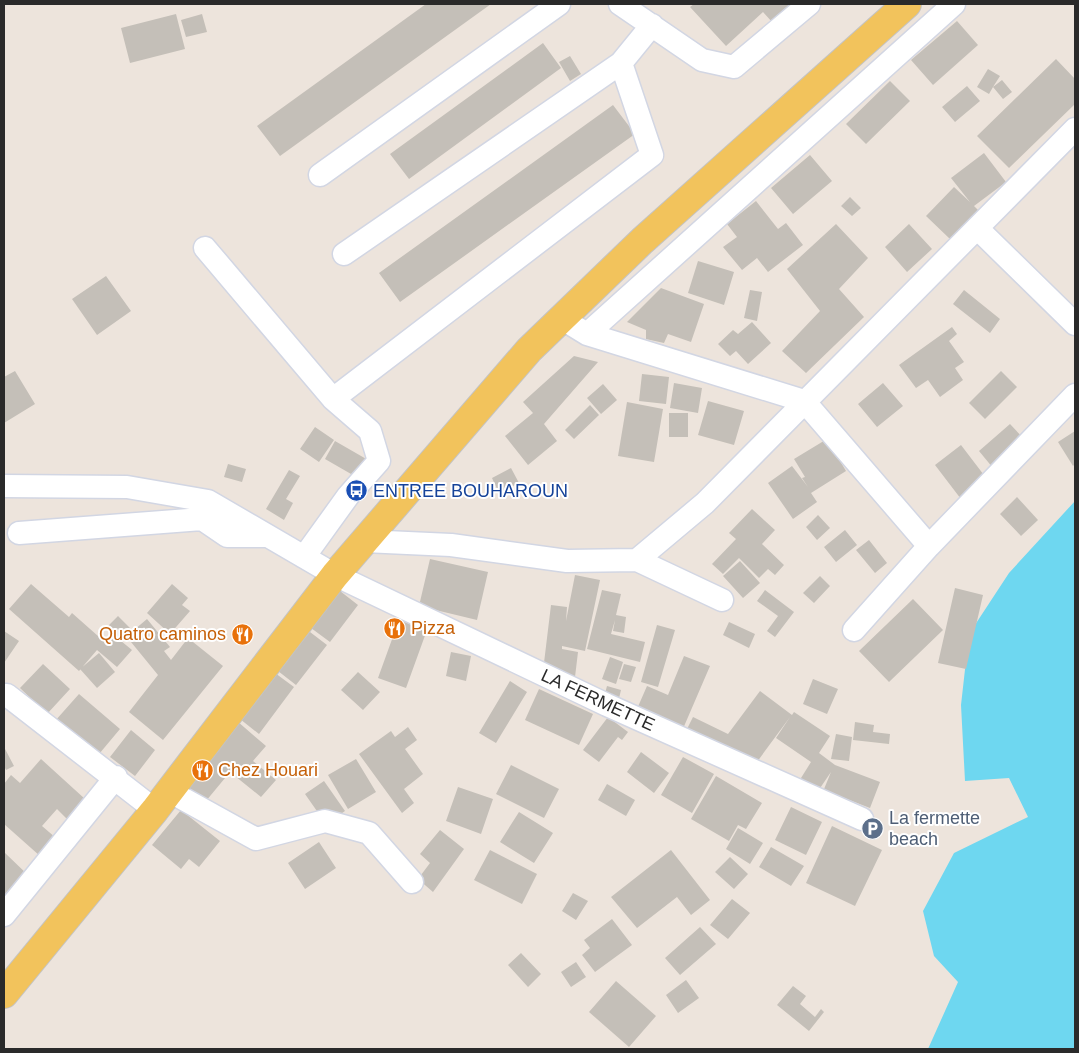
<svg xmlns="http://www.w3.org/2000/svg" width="1079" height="1053" font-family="Arial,sans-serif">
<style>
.water{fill:#6ed7f0}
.building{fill:#c4bfb8}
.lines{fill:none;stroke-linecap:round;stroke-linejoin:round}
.minor-casing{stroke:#d2d6e3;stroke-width:25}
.primary-casing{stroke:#c3c3c3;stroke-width:30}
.minor{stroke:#fff;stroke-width:22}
.primary{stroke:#f2c35c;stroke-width:28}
.labels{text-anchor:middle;stroke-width:4;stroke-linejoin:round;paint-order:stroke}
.transit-label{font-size:18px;fill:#164399;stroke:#fff;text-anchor:start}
.food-label{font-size:18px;fill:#c56008;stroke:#fff;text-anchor:start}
.street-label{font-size:18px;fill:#2a2a2a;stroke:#fff}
.service-label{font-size:18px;fill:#4e5e75;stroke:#fff;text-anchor:start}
</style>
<rect width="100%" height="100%" fill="#ede4dc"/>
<path class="water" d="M1075,501V1049H928L958,982L934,956L923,911L954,853L1028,817L1009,778L965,781L961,705L969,634L1009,573Z"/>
<path class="building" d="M426,4H491L280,156L257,126Z
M694,4H810L782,33L763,12L726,46L690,7Z
M176,14L185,49L130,63L121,28Z
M202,14L207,32L186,37L181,20Z
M957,21L978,45L933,85L911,60Z
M543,43L561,68L409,179L390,154Z
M570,56L581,74L570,81L559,62Z
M1056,59L1075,79V104L1009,168L977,136Z
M988,69L1000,76L993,87L1002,80L1012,92L1003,99L993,87L989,94L977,87Z
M890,81L910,101L866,144L846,124Z
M967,86L980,101L955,122L942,107Z
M613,105L635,134L400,302L379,273Z
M984,153L1006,182L974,206L978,210L950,239L926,216L954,187L970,202L951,178Z
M810,155L832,181L793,214L771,188Z
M850,197L861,208L852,216L841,206Z
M756,201L778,229L786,223L803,245L768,272L757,258L742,270L723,247L737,237L727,224Z
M836,224L868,258L839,289L864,317L806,373L782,351L820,311L787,269Z
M909,224L932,249L907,272L885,247Z
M698,261L734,272L724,305L688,293Z
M106,276L131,311L97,335L72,299Z
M661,288L704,304L691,342L668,334L664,343L646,339V330L627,322Z
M750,290L762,292L757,321L744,318Z
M964,290L1000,319L990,333L953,304Z
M752,322L771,343L748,364L736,351L730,356L718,344L733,330L738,334Z
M952,327L957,334L949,341L964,362L955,368L963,380L940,397L928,380L916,388L899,365Z
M574,356L598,362L544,424L557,441L528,465L505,436L533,413L523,402Z
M15,371L35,404L4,423V377Z
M1001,371L1017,387L985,419L969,403Z
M642,374L669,377L666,404L639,401Z
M674,383L702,388L698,413L670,408Z
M883,383L903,406L877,427L858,404Z
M603,384L617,400L601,414L587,398Z
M708,401L744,411L734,445L698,435Z
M627,402L663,409L654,462L618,456Z
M590,405L599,415L574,439L565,430Z
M669,413H688V437H669Z
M1010,424L1025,440L993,468L979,451Z
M315,427L334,440L319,462L300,449Z
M1075,431V464L1073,466L1058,442Z
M827,439L846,471L811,493L817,502L793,519L768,483L792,466L808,487L802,478L805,477L794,459Z
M335,441L368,460L358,478L325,459Z
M961,445L990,483L964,503L935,465Z
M228,464L246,469L242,482L224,477Z
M511,468L519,483L499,493L492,478Z
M289,470L300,476L286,499L293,503L284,520L266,509Z
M1017,497L1038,520L1021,536L1000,514Z
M752,509L775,530L762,544L784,565L775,575L768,569L759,578L739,558L723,574L712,564L736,539L729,533Z
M818,515L830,528L817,540L806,527Z
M845,530L857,545L836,562L824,547Z
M869,540L887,563L875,573L856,550Z
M430,559L488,572L477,620L419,606Z
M740,561L760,583L743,598L723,576Z
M575,575L600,580L585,651L562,646V649L578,652L575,677L543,671L551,605L567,607L566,621Z
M820,576L830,586L814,603L803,593Z
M31,584L69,617L72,613L107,644L115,636L132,650L117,667L97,650L79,671L9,609Z
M172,584L188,598L182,605L190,611L170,634L147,613Z
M955,588L983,595L966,669L938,663Z
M602,590L621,594L616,615L626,617L624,633L613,631L615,620L611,634L645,642L640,662L587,649Z
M765,590L794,612L775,637L767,631L778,616L757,601Z
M340,591L358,605L330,642L311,628Z
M913,599L943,630L889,682L859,651Z
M118,616L132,630L122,640L108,626Z
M147,619L170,647L164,651L171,660L188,638L223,666L163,740L129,712L158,675L131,642L139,635L134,630Z
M399,620L427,630L406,688L378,678Z
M729,622L755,634L749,648L723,635Z
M657,625L675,630L658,687L641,682Z
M4,631L19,641L4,663Z
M310,632L327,645L296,685L278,671Z
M451,652L471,656L466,681L446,676Z
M99,653L115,672L97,688L80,669Z
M684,656L710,666L682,731L630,725L647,686L668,695Z
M610,657L623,662L616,684L602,679Z
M43,664L70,689L47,714L20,688Z
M624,664L636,667L631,682L619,679Z
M358,672L380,692L363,710L341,690Z
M275,673L294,687L259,734L240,719Z
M813,679L838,689L827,714L803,704Z
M510,681L527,692L496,743L479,733Z
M607,686L621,690L615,715L600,712Z
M539,689L593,714L579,745L525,720Z
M760,691L792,715L794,712L830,736L819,753L835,765L880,782L870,808L834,794H822L831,772L814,797L796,786L811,762L776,738L790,717L754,766L685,733L693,717L728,734Z
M79,694L120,729L89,766L55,721Z
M608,717L628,732L622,740L618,737L599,762L583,750Z
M237,721L266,746L253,761L276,780L261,797L230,772L201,807L182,791Z
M855,722L874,725L873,732L890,734L889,744L853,740Z
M408,727L417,740L405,749L423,774L404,789L414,803L402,813L359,754L391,731L395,737Z
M131,730L155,750L135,776L110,757Z
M836,734L852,737L849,761L831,759Z
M4,747L14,766L6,770L4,766Z
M641,752L669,773L654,793L627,772Z
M683,757L714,774L692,813L661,795Z
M41,759L85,799L67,819L57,809L42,826L56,838L40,856L4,824V784L11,775L20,783Z
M356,759L376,792L348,809L328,775Z
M511,765L559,789L544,818L496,794Z
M716,776L762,803L746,829L738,825L729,841L691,819Z
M324,781L345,811L326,824L305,794Z
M607,784L635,800L626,816L598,800Z
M458,787L493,799L481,834L446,821Z
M791,807L822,822L806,855L775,840Z
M181,810L220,841L199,867L189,859L181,869L152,845Z
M519,812L553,833L534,863L500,842Z
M832,826L882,850L855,906L806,883Z
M738,828L763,843L750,864L726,849Z
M440,830L464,849L433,892L418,879L430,863L420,854Z
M319,842L336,868L305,889L288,863Z
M771,847L804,866L791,886L759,867Z
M490,850L537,874L522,904L474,880Z
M671,850L710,900L691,915L677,897L637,928L611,897Z
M4,852L30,877L4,906Z
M730,857L748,874L734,889L715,872Z
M573,893L588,901L576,920L562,911Z
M732,899L750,913L728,939L710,925Z
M612,919L632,945L595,972L582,955L590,948L584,940Z
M700,927L716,944L680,975L665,958Z
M521,953L541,974L528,987L508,965Z
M576,962L586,977L571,987L561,972Z
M686,980L699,998L678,1013L666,995Z
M616,981L656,1016L629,1047L589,1012Z
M793,986L806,996L800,1004L815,1017L821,1009L824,1012L809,1031L777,1005Z"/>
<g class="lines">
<defs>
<path id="minor" d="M620,4L702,60L734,67L809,4
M320,175L559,4
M977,228L1075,324
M205,248L333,399
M344,254L621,63L652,25
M561,318L587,334L804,401L929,546L1075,395
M587,334L954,4
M4,486L127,487L208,501L335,575L607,705L862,819
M19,533L202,519L227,536H267
M364,541L451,545L567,561L637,560L722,600
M304,557L348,496L379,461L370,431L333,399L652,155L621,63
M637,560L705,503L1075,129
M854,630L929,546
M4,695H7L155,810
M169,791L256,839L325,821L369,833L412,882
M4,915L116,777"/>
<path id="primary" d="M4,994L155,810L335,575L529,350L642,241L907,4"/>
</defs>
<use href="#minor" class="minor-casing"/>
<use href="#primary" class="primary-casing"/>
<use href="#minor" class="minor"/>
<use href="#primary" class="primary"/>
</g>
<defs>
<symbol id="bus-disc" viewBox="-11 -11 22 22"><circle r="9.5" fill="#1a4fb4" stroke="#fff"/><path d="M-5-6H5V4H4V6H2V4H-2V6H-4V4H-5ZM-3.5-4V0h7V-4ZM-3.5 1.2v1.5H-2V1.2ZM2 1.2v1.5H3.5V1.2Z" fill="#fff"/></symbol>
<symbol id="restaurant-disc" viewBox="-11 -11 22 22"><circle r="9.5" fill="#e8710a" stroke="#fff"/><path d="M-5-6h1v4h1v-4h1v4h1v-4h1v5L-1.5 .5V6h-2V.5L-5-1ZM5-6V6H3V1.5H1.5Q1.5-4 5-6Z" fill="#fff"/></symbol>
<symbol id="parking-disc" viewBox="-11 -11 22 22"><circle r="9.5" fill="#5c6f8a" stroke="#fff"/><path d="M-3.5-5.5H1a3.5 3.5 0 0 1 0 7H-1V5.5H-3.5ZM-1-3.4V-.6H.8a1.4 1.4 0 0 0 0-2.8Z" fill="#fff"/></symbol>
</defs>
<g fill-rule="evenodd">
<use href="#bus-disc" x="344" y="478" width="25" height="25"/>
<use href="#restaurant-disc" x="382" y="616" width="25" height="25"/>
<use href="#restaurant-disc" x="230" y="622" width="25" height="25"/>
<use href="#restaurant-disc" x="190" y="758" width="25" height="25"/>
<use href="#parking-disc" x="860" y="816" width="25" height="25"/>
</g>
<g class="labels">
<g class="transit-label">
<text x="373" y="497">ENTREE BOUHAROUN</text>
</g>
<g class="food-label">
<text x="411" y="634">Pizza</text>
<text x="226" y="640" text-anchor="end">Quatro caminos</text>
<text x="218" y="776">Chez Houari</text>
</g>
<g class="street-label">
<text transform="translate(598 700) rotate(25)" y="6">LA FERMETTE</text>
</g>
<g class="service-label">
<text x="889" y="824">La fermette<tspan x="889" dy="21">beach</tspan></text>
</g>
</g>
<rect width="1079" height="1053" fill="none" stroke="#2a2a2a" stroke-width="10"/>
</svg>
